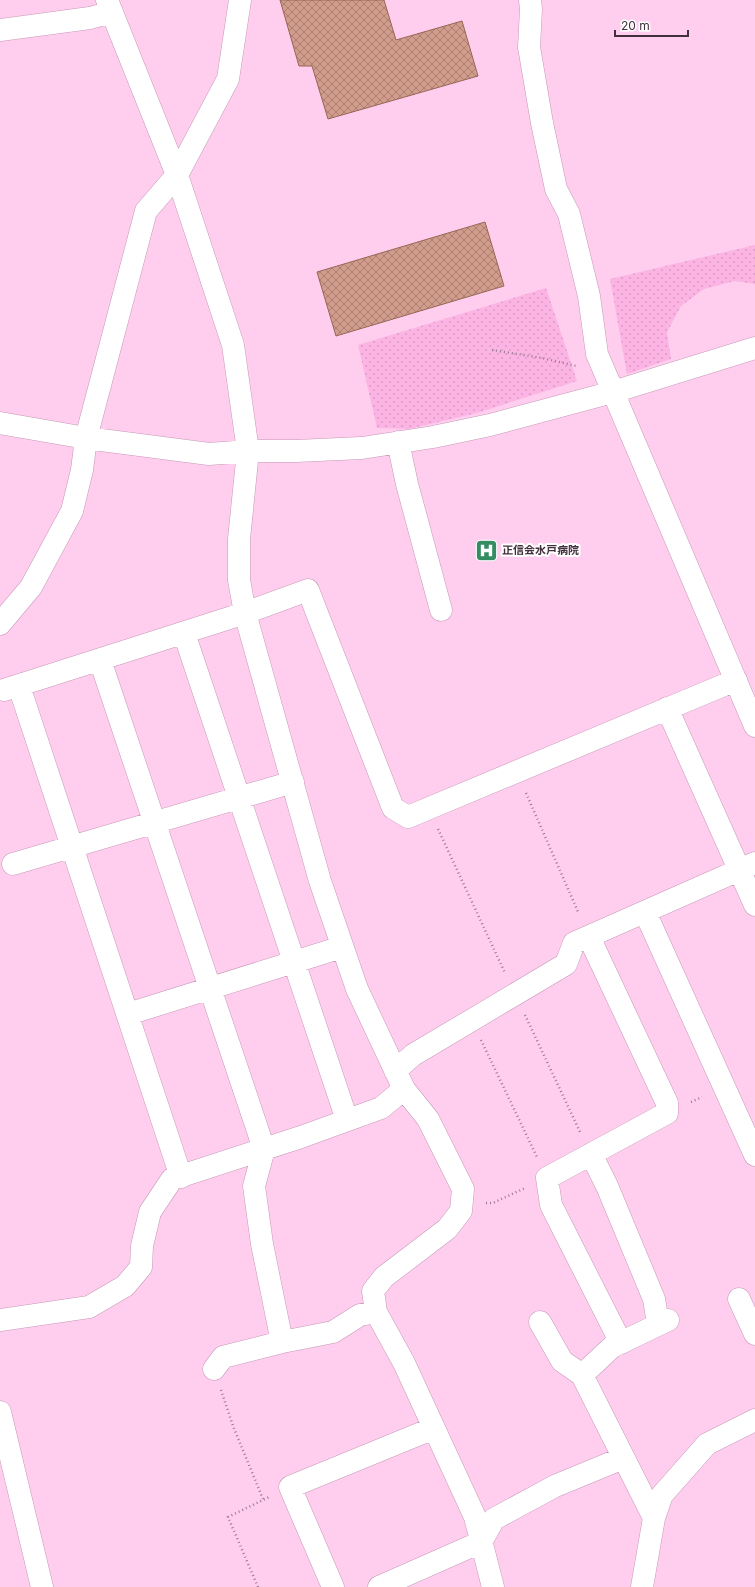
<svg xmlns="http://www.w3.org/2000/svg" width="755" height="1587" font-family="Inter,'Noto Sans JP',sans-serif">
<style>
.park{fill:url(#park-dots)}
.building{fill:url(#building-cross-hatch);stroke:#976656}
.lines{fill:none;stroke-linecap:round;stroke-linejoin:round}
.minor-casing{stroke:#c698b7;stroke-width:23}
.path{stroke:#9b7b90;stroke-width:2.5;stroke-dasharray:1 3;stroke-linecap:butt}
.minor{stroke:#fff;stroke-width:22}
.labels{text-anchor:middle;stroke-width:4;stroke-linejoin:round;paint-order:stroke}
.poi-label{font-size:11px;font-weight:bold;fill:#412f3b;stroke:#fff;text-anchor:start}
</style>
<defs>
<pattern id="park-dots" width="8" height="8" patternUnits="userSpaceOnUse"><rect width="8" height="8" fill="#fbb4e4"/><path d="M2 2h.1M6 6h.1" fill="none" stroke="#d89bc4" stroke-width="1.8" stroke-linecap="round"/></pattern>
<pattern id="building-cross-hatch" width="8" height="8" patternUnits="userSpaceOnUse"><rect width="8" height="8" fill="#d19c8b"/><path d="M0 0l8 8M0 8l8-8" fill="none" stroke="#ab8073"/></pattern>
</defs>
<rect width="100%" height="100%" fill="#ffceee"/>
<path class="park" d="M755,245V284L735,281L704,289L681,306L667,332L671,359L627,374L610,279Z
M546,288L577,381L477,413L409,429L377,428L358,345Z"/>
<path class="building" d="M280,0H384L396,40L462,21L478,76L328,119L312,66H299Z
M485,222L504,286L336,336L317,272Z"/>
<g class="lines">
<defs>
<path id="minor" d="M107,0L177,175L233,345L248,451L239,539V580L245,613L320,881L357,989L404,1089L428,1119L463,1189L461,1211L447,1229L384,1277L373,1291L376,1312L404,1363L475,1517L493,1587
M530,0L531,9L529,47L542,123L556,189L569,214L589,296L597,354L755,726
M0,30L90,18L112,12
M0,423L86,438L209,454L248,451H296L362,448L433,437L490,425L613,392L755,348
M398,442L407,484L441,610
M0,624L31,587L72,511L82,470L86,438L146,211L177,175L228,79L240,0
M184,633L347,1120
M100,660L264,1149L254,1186L262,1244L282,1342
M19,686L181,1177
M4,690L245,613L308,590L393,808L408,817L736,680
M667,708L755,905
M13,864L293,782
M645,912L755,1155
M589,937L667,1103V1113L547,1178L551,1205L621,1343
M128,1014L342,947
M395,1071L413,1055L566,964L574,943L755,863
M591,1154L607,1186L654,1299L658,1324
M739,1299L755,1334
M0,1320L89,1307L125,1286L141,1267L142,1246L150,1212L172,1179L301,1137L381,1108L404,1089
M540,1322L562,1361L582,1375
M214,1369L223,1357L282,1342L333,1332L360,1315L376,1312
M0,1412L42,1587
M654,1518L582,1375L612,1347L668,1320
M333,1587L290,1487L434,1428
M379,1587L481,1542L494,1519L555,1486L623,1458
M642,1587L654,1518L662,1495L707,1444L755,1420"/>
</defs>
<use href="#minor" class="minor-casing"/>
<path class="path" d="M492,350L542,358L576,366
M526,793L579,914
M438,829L505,973
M525,1015L581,1134
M481,1040L537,1157
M691,1102L702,1097
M486,1203H493L525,1188
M221,1390L233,1426L263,1499
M258,1587L228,1517L269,1497"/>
<use href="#minor" class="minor"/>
</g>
<defs>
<symbol id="hospital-square" viewBox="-11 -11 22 22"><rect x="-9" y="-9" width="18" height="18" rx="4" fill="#348c61" stroke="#fff"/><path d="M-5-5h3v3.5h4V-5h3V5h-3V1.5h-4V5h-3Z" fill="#fff"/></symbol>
</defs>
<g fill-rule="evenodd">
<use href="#hospital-square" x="474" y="538" width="25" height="25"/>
</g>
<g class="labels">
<g class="poi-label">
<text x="502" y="554">正信会水戸病院</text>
</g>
</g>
<path d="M615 30v6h73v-6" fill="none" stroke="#412f3b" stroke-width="2"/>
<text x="621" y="30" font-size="12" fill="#412f3b" stroke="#ffffff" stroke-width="3" paint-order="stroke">20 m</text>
</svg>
